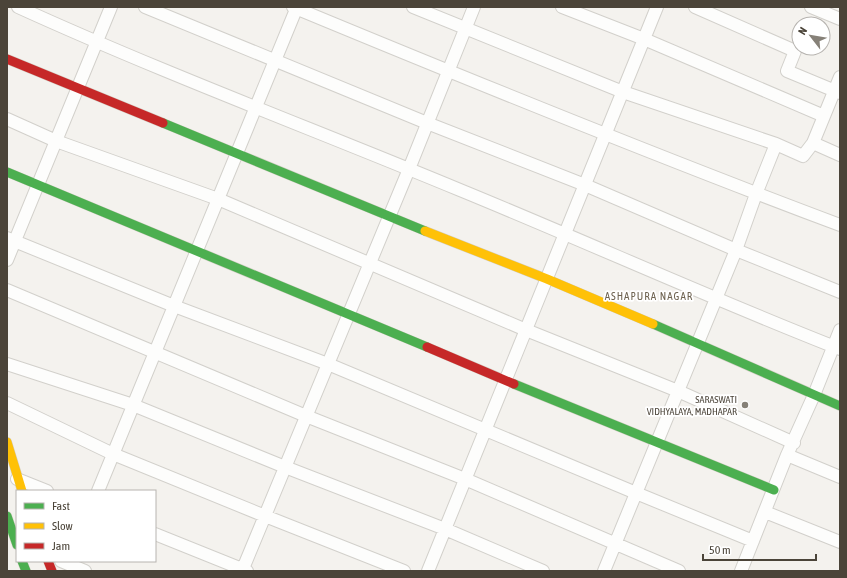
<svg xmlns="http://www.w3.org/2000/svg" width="847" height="578" font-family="'Asap Condensed',sans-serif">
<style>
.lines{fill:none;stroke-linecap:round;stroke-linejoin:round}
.street-casing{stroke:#d2d0cb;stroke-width:14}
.fast-casing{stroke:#d3cfc5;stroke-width:10}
.slow-casing{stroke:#d3cfc5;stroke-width:10}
.jam-casing{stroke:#d3cfc5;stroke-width:10}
.street{stroke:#fdfdfc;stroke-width:12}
.fast{stroke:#4caf50;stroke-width:9}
.slow{stroke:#ffc107;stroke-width:9}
.jam{stroke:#c62828;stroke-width:9}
.poi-dot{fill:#868178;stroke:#fff;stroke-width:1.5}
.labels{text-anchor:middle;stroke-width:3.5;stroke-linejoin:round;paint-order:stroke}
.poi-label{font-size:10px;fill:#4b4439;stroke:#fff;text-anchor:end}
.neighbourhood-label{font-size:11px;letter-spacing:1px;fill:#6e6250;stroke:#fff}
</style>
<rect width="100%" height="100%" fill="#f4f2ee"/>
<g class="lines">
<defs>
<path id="street" d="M18,7C163,73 313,129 460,190C587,242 712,299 840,349
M145,7L427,123L585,185L736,250L840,292
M293,7C474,82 656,156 840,225
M413,7L623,92L776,144L803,156L813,143L840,77
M562,7L644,39L824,116
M695,7L795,51L787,71L840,93
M811,7L840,19
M7,119L56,141L218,199L526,330L678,391L794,443
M813,143L840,155
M7,238L174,306L328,364L636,493L753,541
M7,260L111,7
M7,290L306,416L465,479L679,571
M7,364L133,405L285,467L445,529L543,571
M7,403L113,454L265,516L404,571
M787,455L840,477
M17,479L47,491
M98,491L297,7
M765,512L840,542
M155,534L247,571
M61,561L85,571
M242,571L409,169L474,7
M428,571L657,7
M604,571L736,250L756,194L776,144
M741,571L787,455L814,395L840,330"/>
<path id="fast" d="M163,123L425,231
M7,172L427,347
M653,324L840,406
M514,384L774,490
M7,516L17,545
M22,561L26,571"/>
<path id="slow" d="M425,231L547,279L653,324
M7,442L22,491"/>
<path id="jam" d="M7,59L163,123
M427,347L514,384
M48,561L52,571"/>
</defs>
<use href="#street" class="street-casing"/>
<use href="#fast" class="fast-casing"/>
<use href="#slow" class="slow-casing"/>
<use href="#jam" class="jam-casing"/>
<use href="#street" class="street"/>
<use href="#fast" class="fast"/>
<use href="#slow" class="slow"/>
<use href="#jam" class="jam"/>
</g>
<circle class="poi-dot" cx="745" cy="405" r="4"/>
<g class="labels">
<g class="poi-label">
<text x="737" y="403">SARASWATI<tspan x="737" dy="12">VIDHYALAYA, MADHAPAR</tspan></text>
</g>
<g class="neighbourhood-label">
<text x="649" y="300">ASHAPURA NAGAR</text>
</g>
</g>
<rect width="847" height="578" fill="none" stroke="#4b4439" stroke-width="16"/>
<rect x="16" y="490" width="140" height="72" fill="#ffffff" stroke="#b7b4b0"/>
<rect x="24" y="503" width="20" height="6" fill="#4caf50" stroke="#b7b4b0"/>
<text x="52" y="510" font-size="12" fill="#4b4439">Fast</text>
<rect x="24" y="523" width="20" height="6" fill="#ffc107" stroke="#b7b4b0"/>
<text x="52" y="530" font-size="12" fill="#4b4439">Slow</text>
<rect x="24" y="543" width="20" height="6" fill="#c62828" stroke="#b7b4b0"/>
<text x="52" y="550" font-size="12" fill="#4b4439">Jam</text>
<g transform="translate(811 36) rotate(301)"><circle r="19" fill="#ffffff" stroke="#b7b4b0"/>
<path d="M0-3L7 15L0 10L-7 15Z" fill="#868178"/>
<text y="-6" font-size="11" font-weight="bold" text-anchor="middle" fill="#4b4439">N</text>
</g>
<path d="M703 554v6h113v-6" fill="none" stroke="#4b4439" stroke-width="2"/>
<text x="709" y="554" font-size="12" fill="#4b4439" stroke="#ffffff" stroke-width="3" paint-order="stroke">50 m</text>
</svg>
